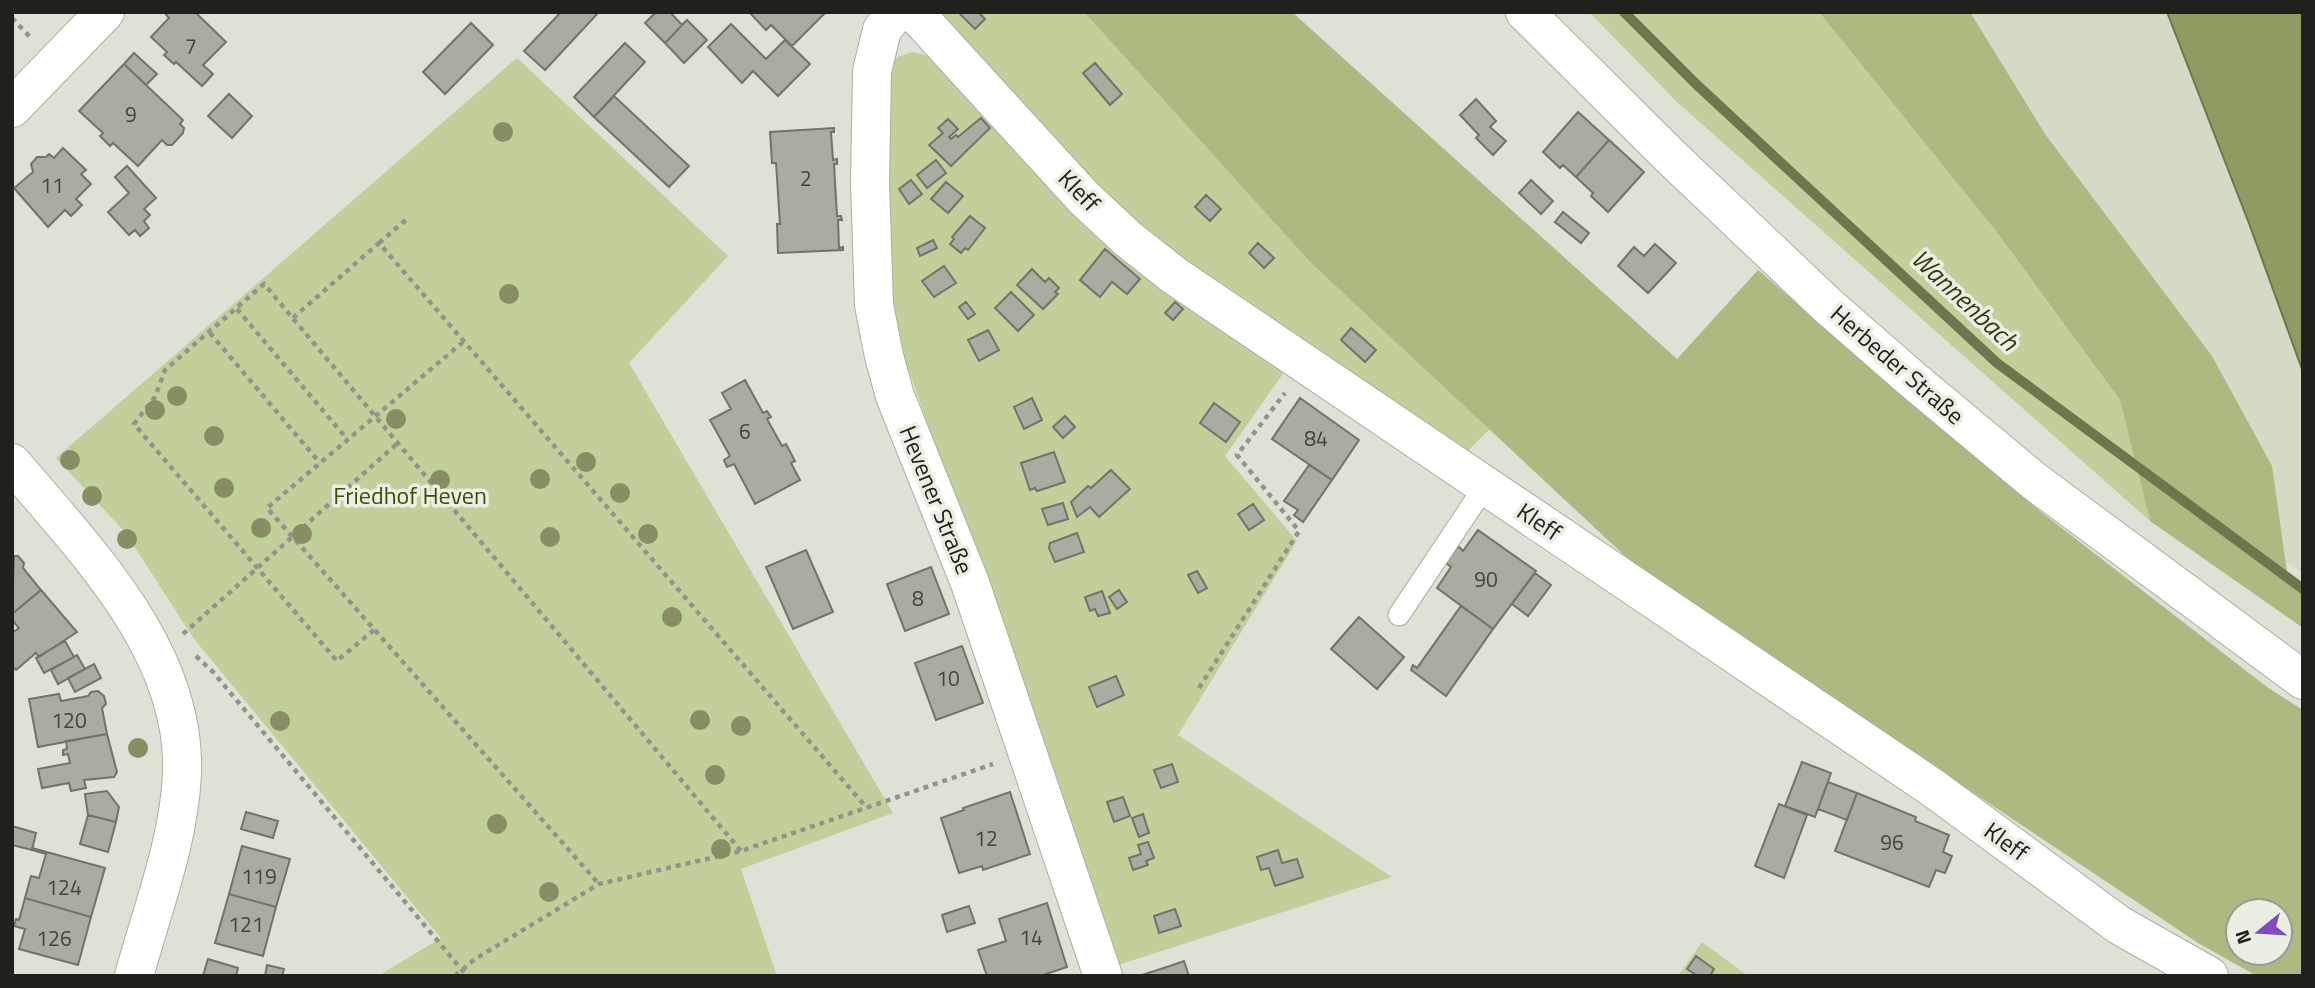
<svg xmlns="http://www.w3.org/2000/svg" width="2315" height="988" font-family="'Titillium Web',sans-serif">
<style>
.built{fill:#d4dac6}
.green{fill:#c1d09a}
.forest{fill:#abba80;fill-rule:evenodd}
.water{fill:#8d9c63;stroke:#6c774e;stroke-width:2}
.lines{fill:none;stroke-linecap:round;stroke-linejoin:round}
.stream{stroke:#6c774e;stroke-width:10}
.building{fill:#a9aca1;stroke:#717469;stroke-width:2}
.lane-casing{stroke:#abafa3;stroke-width:23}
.street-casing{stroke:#abafa3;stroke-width:40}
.secondary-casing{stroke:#abafa3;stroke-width:40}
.path{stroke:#91948a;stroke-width:4.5;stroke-dasharray:5 5;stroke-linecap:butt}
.lane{stroke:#fff;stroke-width:21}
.street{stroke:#fff;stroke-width:38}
.secondary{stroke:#fff;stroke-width:38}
.tree{fill:#878e63}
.labels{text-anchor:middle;stroke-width:7;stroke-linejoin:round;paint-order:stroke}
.number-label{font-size:21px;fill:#42443d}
.street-label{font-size:24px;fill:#20211c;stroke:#ebeee2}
.park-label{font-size:24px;fill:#3f4b06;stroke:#ebeee2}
.water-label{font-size:26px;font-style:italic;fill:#333c10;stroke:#ebeee2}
</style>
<rect width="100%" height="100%" fill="#dee1d5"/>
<path class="built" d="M1642,12H2167L2250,226L2303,372V573L2184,495Z"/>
<path class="green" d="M938,12H1084L1311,263L1490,429L1461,458L1179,261L1119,208Z
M1589,12H1819L1996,231L2120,400L2150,521L1677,102Z
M913,52L928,56L1287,368L1225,456L1297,541L1178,735L1392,877L1118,965L897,337L884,233L885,77L897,57Z
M517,58L728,256L629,363L893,813L741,869L777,976H378L441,938L194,639L125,532L56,458Z
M1702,942L1748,976H1678Z"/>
<path class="forest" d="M1084,12H1292L1677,359L1758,270L2041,512L2267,687L2303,710V976H2257L2198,943L1640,570L1311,263ZM2238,911H2280V953H2238Z
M1819,12H1970L2045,134L2212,356L2272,466L2288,579L2303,589V628L2150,521L2120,400L1996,231Z"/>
<path class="water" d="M2167,12H2303V372L2250,226Z"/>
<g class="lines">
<path class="stream" d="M1624,12L1696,84L1997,363L2303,589"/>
</g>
<path class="building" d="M195,12L226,42L203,65L213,74L202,86L176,62L174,64L164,55L167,52L151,37L169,18L164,12Z
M561,12H599L545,70L524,51Z
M656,12H670L682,25L687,20L665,43L645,23Z
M749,12H826L792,46L771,25L766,30Z
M978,12L985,19L975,29L959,13Z
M687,20L707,40L684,63L665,43Z
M471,23L493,45L445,94L423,72Z
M731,24L766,59L785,40L810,64L778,96L753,71L742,83L708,47Z
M625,43L645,62L594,117L574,97Z
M134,53L157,74L146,85L124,64Z
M1095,63L1122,94L1110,105L1083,73Z
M124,64L183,120L180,124L184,128L183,133L172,145H167L162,140L138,166L113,143L110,146L100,136L103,133L79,111Z
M229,94L252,116L232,138L208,116Z
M614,96L689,166L669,187L594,117Z
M1476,99L1496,121L1490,127L1506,141L1493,155L1476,138L1479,135L1460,115Z
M1578,112L1609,140L1576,177L1563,165L1560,168L1543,152Z
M981,118L990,128L951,166L929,145L943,133L938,128L948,119L958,129L949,137L951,139L956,135L958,137Z
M834,128V132H831L833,160L837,159V164H834L837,216H841L842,220H838L839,248L843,247V250L778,253L777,224H780L776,163H772L770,132Z
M1609,140L1644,172L1608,212L1591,196L1593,193L1576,177Z
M63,148L86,170L81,174L91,184L76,199L82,205L71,216L65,210L48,227L14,188L33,172L31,164L37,157H46L49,154L54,158Z
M936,160L946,173L927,188L917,175Z
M127,166L156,198L144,209L150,215L144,221L149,228L140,236L135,230L129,235L108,212L129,193L115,177Z
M911,180L922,194L909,204L899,189Z
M1531,180L1553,201L1541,214L1519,193Z
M946,182L963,196L948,213L931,199Z
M1206,195L1221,209L1210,221L1195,207Z
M1563,212L1589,233L1581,243L1555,222Z
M970,216L985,228L968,250L965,248L961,253L950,244L954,239L952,237Z
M933,240L937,248L920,256L917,248Z
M1258,243L1274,258L1264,268L1249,253Z
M1655,244L1676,263L1648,293L1618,266L1634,247L1644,256Z
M1105,249L1140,279L1127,294L1112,282L1100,297L1080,280Z
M944,266L956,283L934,297L922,281Z
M1032,269L1045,282L1049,278L1059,288L1055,292L1058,294L1043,309L1017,285Z
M1011,292L1034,315L1018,331L995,308Z
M966,302L975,314L968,319L959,307Z
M1175,302L1183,309L1173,320L1165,313Z
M1351,328L1376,350L1365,362L1341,340Z
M988,330L999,350L979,361L968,340Z
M745,380L763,413L767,411L771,417L767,419L782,446L786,444L795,461L791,463L800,480L755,504L734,464L727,467L724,460L730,456L710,420L731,409L722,393Z
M1032,398L1042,420L1024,429L1014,407Z
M1300,398L1359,440L1332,480L1272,439Z
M1214,403L1240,422L1226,442L1200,423Z
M1065,416L1075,427L1063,438L1053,427Z
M1054,452L1065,482L1037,491L1035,488L1030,490L1021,463Z
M1309,465L1332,480L1303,522L1294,515L1298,510L1284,501Z
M1111,470L1130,489L1099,517L1090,507L1077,517L1071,502L1088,486L1091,488Z
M1063,503L1068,519L1048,525L1042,509Z
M1253,504L1264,520L1249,530L1238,514Z
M1478,530L1536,571L1493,629L1437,588L1451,567L1446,563L1458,546L1463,551Z
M1077,533L1084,552L1055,562L1049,548L1050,543Z
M806,550L833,612L793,629L766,567Z
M14,556H18L24,563L23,568L41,590L12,614Z
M931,567L949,614L905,631L887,584Z
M1197,571L1207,588L1198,593L1188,575Z
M1535,573L1551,585L1528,616L1512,604Z
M41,590L77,632L39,657L36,653L16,670L12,666V633L19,628L12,620V614Z
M1119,590L1127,602L1117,609L1109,597Z
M1102,591L1110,613L1098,616L1095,609L1090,611L1085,597Z
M1461,606L1493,629L1446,696L1411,670L1413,665L1417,668Z
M1359,617L1404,657L1377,689L1331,649Z
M65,641L74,657L44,673L36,658Z
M962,646L983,703L936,720L915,663Z
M77,655L85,669L58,684L51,670Z
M94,664L101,678L75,692L68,678Z
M1116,676L1124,695L1097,707L1089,687Z
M98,691L104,696L106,704L102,708L107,734L38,747L29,699L59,694L61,701L88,696L91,692Z
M107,734L117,772L114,777L84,780L86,788L71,791L69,783L42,788L38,769L70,763L68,754L63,755V750L67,749L66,741Z
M1802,762L1831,773L1815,817L1785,806Z
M1172,764L1178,782L1161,788L1154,770Z
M1828,782L1857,793L1847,820L1818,809Z
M107,791L119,807L116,822L88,815L85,794Z
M1010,792L1030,854L983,870L982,866L959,873L941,818L964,810L963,808Z
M1857,793L1916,817L1915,821L1949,835L1943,852L1952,856L1945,873L1936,870L1929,887L1835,851Z
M1123,797L1130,816L1114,822L1107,802Z
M1779,804L1807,815L1784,878L1755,866Z
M246,812L278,821L273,838L241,829Z
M1143,814L1149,833L1139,837L1132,818Z
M88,815L116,822L108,852L80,844Z
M12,826L36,833L32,850L12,845Z
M1148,842L1154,858L1146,861L1148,865L1133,870L1129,858L1141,854L1138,845Z
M242,846L290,859L276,907L229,894Z
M32,848L105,868L91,917L25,898L31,876L39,878L46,854L32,850Z
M1278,850L1282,863L1297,859L1303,877L1275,886L1269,868L1261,870L1257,857Z
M229,894L276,907L263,956L215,943Z
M25,898L91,917L78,965L19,949L25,929L14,926L16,919L19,920Z
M1047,903L1067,967L1040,976H987L978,950L1006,941L999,919Z
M969,906L975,923L947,932L942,915Z
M1175,909L1181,926L1159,933L1154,916Z
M1696,956L1714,969L1710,976H1698L1687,969Z
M208,959L238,968L236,976H203Z
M1184,961L1189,976L1142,975L1170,966Z
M267,965L284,969L282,976H265Z"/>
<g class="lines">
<defs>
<path id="lane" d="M1399,615L1485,486"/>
<path id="street" d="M896,12L882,30L872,71L870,183L874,305L884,356L895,396L970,583L1103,976
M914,12L1084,198L1128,239L1175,276L1933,788L2119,925L2209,976
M12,108L105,12
M12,463C85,550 187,651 182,774C179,842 152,910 134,976"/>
<path id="secondary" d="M1525,12L1673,159L1827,305L1913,380L2034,481L2303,680"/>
</defs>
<use href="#lane" class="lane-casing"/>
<use href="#street" class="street-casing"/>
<use href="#secondary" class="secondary-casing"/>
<path class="path" d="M12,18L31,38
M379,243L407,219
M237,309L347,439
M293,318L379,243L866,807
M210,333L320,463
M463,342L267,508L599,884
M374,630L337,661L134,424L155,397L165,370L264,284L741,851
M183,634L399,442
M196,656L213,672L467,976
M1199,688L1299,531L1237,455L1285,393
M455,976L475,959L599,884L741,851L993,764"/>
<use href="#lane" class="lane"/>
<use href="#street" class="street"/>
<use href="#secondary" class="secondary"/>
</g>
<g class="tree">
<circle cx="503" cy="132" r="10"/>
<circle cx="509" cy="294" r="10"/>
<circle cx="177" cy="396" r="10"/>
<circle cx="155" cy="410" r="10"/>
<circle cx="396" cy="419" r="10"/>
<circle cx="214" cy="436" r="10"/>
<circle cx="70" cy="460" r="10"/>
<circle cx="586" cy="462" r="10"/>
<circle cx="540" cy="479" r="10"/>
<circle cx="440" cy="480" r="10"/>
<circle cx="224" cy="488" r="10"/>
<circle cx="620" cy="493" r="10"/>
<circle cx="92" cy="496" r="10"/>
<circle cx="261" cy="528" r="10"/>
<circle cx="302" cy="534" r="10"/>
<circle cx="648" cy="534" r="10"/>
<circle cx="550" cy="537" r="10"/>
<circle cx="127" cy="539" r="10"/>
<circle cx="672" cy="617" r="10"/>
<circle cx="700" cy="720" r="10"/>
<circle cx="280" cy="721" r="10"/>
<circle cx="741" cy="726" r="10"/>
<circle cx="138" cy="748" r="10"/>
<circle cx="715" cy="775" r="10"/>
<circle cx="497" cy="824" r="10"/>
<circle cx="721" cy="849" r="10"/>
<circle cx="549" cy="892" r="10"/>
</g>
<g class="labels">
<g class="number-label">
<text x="191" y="54">7</text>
<text x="131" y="122">9</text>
<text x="806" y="186">2</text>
<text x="52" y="193">11</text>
<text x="745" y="439">6</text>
<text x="1316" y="446">84</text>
<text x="1486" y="587">90</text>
<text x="918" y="606">8</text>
<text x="948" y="686">10</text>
<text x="69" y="728">120</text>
<text x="986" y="846">12</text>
<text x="1892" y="850">96</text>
<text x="259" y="884">119</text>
<text x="64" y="895">124</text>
<text x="246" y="932">121</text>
<text x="1031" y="945">14</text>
<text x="54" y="946">126</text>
</g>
<g class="street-label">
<text transform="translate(1079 191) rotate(46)" y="8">Kleff</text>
<text transform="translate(1897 365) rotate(41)" y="8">Herbeder Straße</text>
<text transform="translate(936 500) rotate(68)" y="8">Hevener Straße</text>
<text transform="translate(1539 522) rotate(34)" y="8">Kleff</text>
<text transform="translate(2006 842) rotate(36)" y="8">Kleff</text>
</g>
<g class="park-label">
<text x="410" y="504">Friedhof Heven</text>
</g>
<g class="water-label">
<text transform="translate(1965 300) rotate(43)" y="9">Wannenbach</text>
</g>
</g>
<rect width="2315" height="988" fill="none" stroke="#20211c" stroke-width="28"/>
<g transform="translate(2259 932) rotate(252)"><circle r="33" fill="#ebeee2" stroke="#9a9c93" stroke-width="2"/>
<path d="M0-5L12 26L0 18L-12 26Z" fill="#804cc4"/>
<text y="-10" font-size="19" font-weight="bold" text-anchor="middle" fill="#20211c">N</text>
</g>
</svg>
